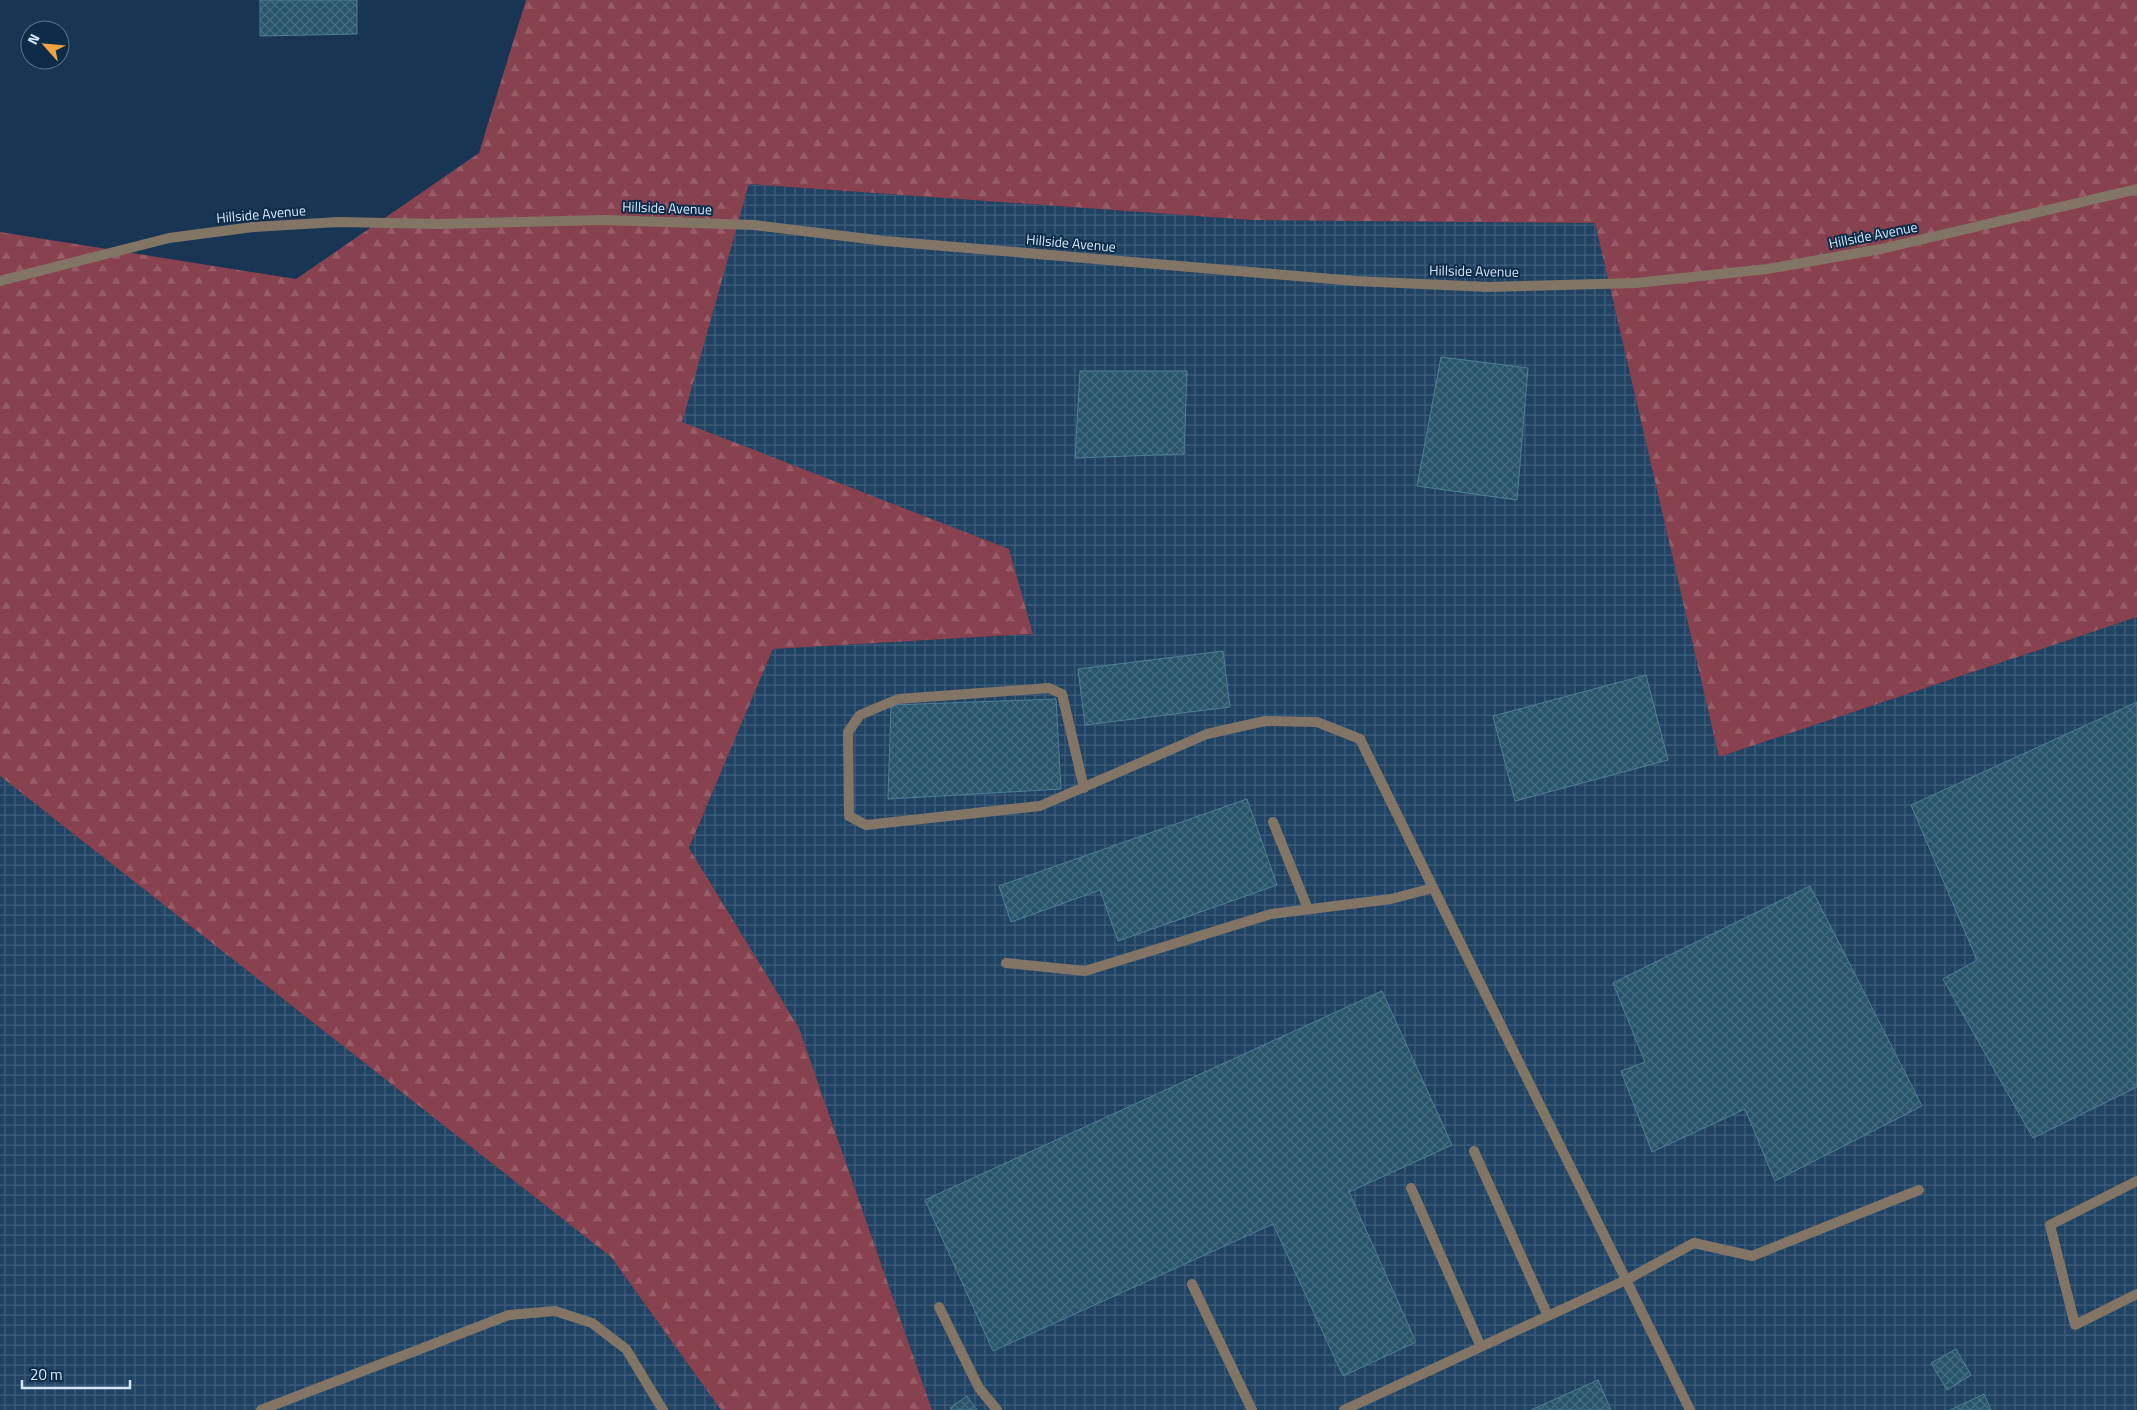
<svg xmlns="http://www.w3.org/2000/svg" width="2137" height="1410" font-family="'Titillium Web',sans-serif">
<style>
.industrial{fill:url(#industrial-grid)}
.forest{fill:url(#forest-firs)}
.building{fill:url(#building-cross-hatch);stroke:#4f7f96}
.lines{fill:none;stroke-linecap:round;stroke-linejoin:round}
.service{stroke:#827566;stroke-width:10}
.minor{stroke:#827566;stroke-width:10}
.tertiary{stroke:#827566;stroke-width:10}
.labels{text-anchor:middle;stroke-width:4;stroke-linejoin:round;paint-order:stroke}
.street-label{font-size:14px;fill:#d6e7fa;stroke:#0e2b48}
</style>
<defs>
<pattern id="industrial-grid" width="8" height="8" patternUnits="userSpaceOnUse" patternTransform="scale(1.25)"><rect width="8" height="8" fill="#204364"/><path d="M0 4h8M4 0v8" fill="none" stroke="#405e7b"/></pattern>
<pattern id="forest-firs" width="22" height="20" patternUnits="userSpaceOnUse" patternTransform="scale(1.25)"><rect width="22" height="20" fill="#88414e"/><path d="M5 1l3.5 6h-7zM16 11l3.5 6h-7z" fill="#985c68"/></pattern>
<pattern id="building-cross-hatch" width="8" height="8" patternUnits="userSpaceOnUse" patternTransform="scale(1.25)"><rect width="8" height="8" fill="#285569"/><path d="M0 0l8 8M0 8l8-8" fill="none" stroke="#466d7f"/></pattern>
</defs>
<rect width="100%" height="100%" fill="#183653"/>
<path class="industrial" d="M749,184L1252,220L1595,223L1719,757L2137,617V1410H932L799,1028L689,848L773,649L1033,634L1009,549L681,422Z
M0,776L611,1257L721,1410H0Z"/>
<path class="forest" d="M526,0H2137V617L1719,757L1595,223L1252,220L749,184L682,422L1009,549L1033,634L773,649L689,848L799,1028L932,1410H721L611,1257L0,776V232L296,279L479,153Z"/>
<path class="building" d="M260,0H357V34L260,36Z
M1441,357L1528,368L1517,500L1417,486Z
M1080,371H1187L1184,454L1075,458Z
M1223,651L1230,707L1085,725L1078,669Z
M1646,675L1668,760L1515,801L1493,716Z
M1056,699L1061,789L888,799L891,705Z
M2137,702V1087L2033,1138L1943,979L1977,960L1911,805Z
M1247,799L1277,885L1118,941L1100,890L1011,922L999,886Z
M1810,886L1922,1106L1775,1181L1745,1109L1652,1152L1621,1071L1645,1062L1613,983Z
M1382,991L1452,1145L1349,1192L1416,1342L1343,1376L1273,1224L993,1351L925,1200Z
M1956,1349L1971,1375L1947,1390L1931,1363Z
M1598,1380L1611,1410H1531Z
M1984,1394L1991,1410H1950Z
M967,1396L977,1410H951L950,1408Z"/>
<g class="lines">
<path class="service" d="M1084,788L1062,694L1049,688L898,699L860,715L848,732L849,816L866,825L1040,806L1207,734L1265,721L1317,722L1360,739
M1273,822L1308,909
M1006,963L1085,971L1271,914L1391,899L1433,888
M1474,1151L1548,1316
M2137,1181L2050,1225L2075,1325L2137,1294
M1411,1188L1481,1347
M1192,1284L1252,1410
M939,1307L979,1388L997,1410
M261,1410L509,1315L555,1311L592,1323L626,1349L663,1410
M1344,1410L1626,1280L1694,1243L1752,1256L1919,1190"/>
<path class="minor" d="M1360,739L1690,1410"/>
<path class="tertiary" d="M0,281L169,238L253,227L338,222L439,224L605,220L754,225L885,241L1356,281L1488,287L1636,283L1767,269L1881,249L2137,189"/>
</g>
<g class="labels">
<g class="street-label">
<text transform="translate(667 208) rotate(2)" y="5">Hillside Avenue</text>
<text transform="translate(261 214) rotate(-5)" y="5">Hillside Avenue</text>
<text transform="translate(1873 235) rotate(-11)" y="5">Hillside Avenue</text>
<text transform="translate(1071 243) rotate(5)" y="5">Hillside Avenue</text>
<text transform="translate(1474 271) rotate(1)" y="5">Hillside Avenue</text>
</g>
</g>
<g transform="translate(45 45) rotate(297)"><circle r="24" fill="#0e2b48" stroke="#5e768f"/>
<path d="M0-4L9 19L0 12L-9 19Z" fill="#f1a540"/>
<text y="-8" font-size="14" font-weight="bold" text-anchor="middle" fill="#d6e7fa">N</text>
</g>
<path d="M22 1380v8h108v-8" fill="none" stroke="#d6e7fa" stroke-width="2.5"/>
<text x="30" y="1380" font-size="15" fill="#d6e7fa" stroke="#0e2b48" stroke-width="4" paint-order="stroke">20 m</text>
</svg>
